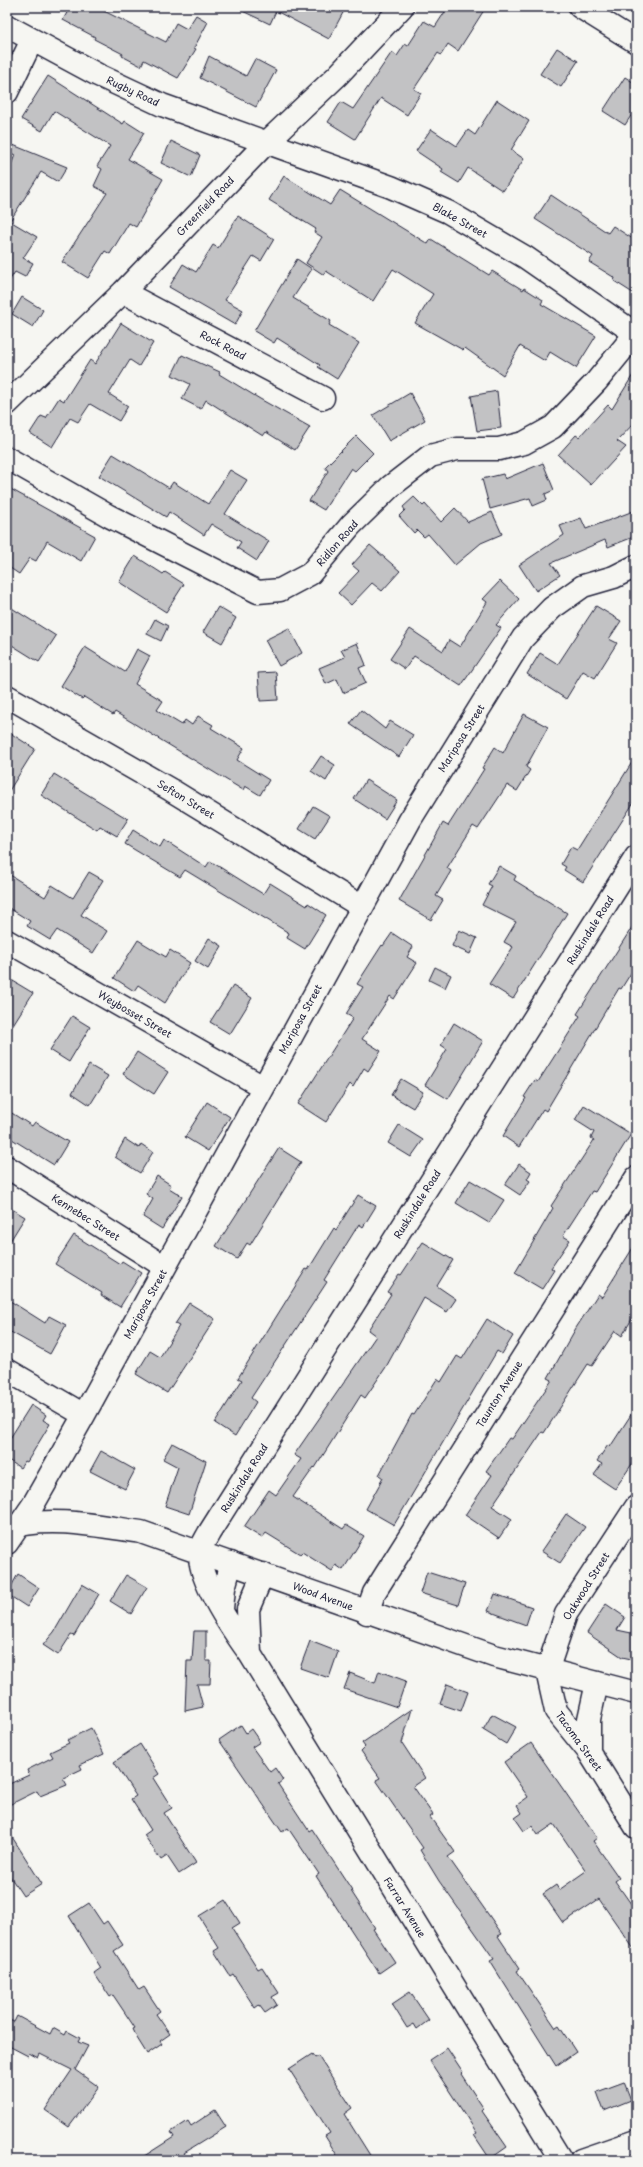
<svg xmlns="http://www.w3.org/2000/svg" width="643" height="2167" font-family="'Playpen Sans',sans-serif">
<style>
.building{fill:#c2c2c4;stroke:#22223b}
.lines{fill:none;stroke-linecap:round;stroke-linejoin:round}
.minor-casing{stroke:#22223b;stroke-width:25}
.major-casing{stroke:#22223b;stroke-width:25}
.minor{stroke:#f6f6f2;stroke-width:22}
.major{stroke:#f6f6f2;stroke-width:22}
.labels{text-anchor:middle;stroke-width:3;stroke-linejoin:round;paint-order:stroke}
.street-label{font-size:10px;fill:#22223b;stroke:#f6f6f2}
</style>
<rect width="100%" height="100%" fill="#f6f6f2"/>
<filter id="ink" filterUnits="userSpaceOnUse"><feTurbulence type="fractalNoise" baseFrequency=".025" numOctaves="2"/><feDisplacementMap in="SourceGraphic" scale="8" xChannelSelector="R" yChannelSelector="G"/><feConvolveMatrix kernelMatrix="1 2 1 2 8 2 1 2 1" color-interpolation-filters="sRGB"/></filter>
<g filter="url(#ink)">
<path class="building" d="M70,7H96L166,42L176,23L187,29L196,15L208,22L194,48L196,49L178,78L144,60L141,66L122,56L123,54L94,39L95,37L63,20Z
M234,7H346L329,39L276,11L270,24Z
M448,7H486L458,51L448,44L441,55L438,53L414,89L421,93L407,115L381,98L355,139L328,122L341,102L353,109L392,52L397,56L405,44L408,46L424,21L435,27Z
M557,48L578,61L561,87L540,74Z
M209,56L246,76L255,59L276,70L256,107L200,78Z
M48,76L123,124L125,121L144,133L128,159L163,179L136,227L129,223L110,254L105,251L88,278L62,262L107,193L94,186L102,169L97,166L110,146L54,111L42,131L21,119Z
M625,77L636,84V108L625,125L603,111Z
M497,100L529,121L511,150L524,159L503,191L468,168L459,183L441,172L443,169L416,151L431,129L457,146L468,130L475,135Z
M171,141L200,155L191,177L161,163Z
M13,145L67,167L58,182L41,172L10,221L37,237L23,258L33,263L25,277L15,272L7,284V175L15,155L9,152Z
M284,176L330,205L340,190L428,244L431,239L489,275L492,271L523,290L524,288L543,300L541,304L596,336L576,368L550,352L545,361L520,346L503,375L465,348L463,350L415,323L433,294L393,269L373,301L326,271L324,275L306,263L322,237L314,232L316,229L269,200Z
M551,195L608,233L613,226L636,241V295L614,281L615,278L589,262L593,256L535,219Z
M238,216L274,239L261,261L253,256L225,300L243,310L235,325L169,287L183,264L196,272L213,245L218,248Z
M297,259L312,269L293,298L331,321L329,325L359,343L337,379L318,367L320,365L277,338L274,343L254,331Z
M22,297L43,310L33,327L12,314Z
M121,323L153,343L139,366L130,360L109,394L128,406L119,421L90,404L78,422L70,418L52,447L30,433L41,416L46,418L59,398L64,401L90,360L95,364Z
M182,355L220,372L219,374L260,399L310,427L295,450L266,432L263,436L206,400L201,409L182,399L190,384L172,375Z
M636,370V421L617,441L626,447L591,485L558,455L576,435L579,437L608,405L612,409Z
M497,391L501,428L477,431L471,396Z
M410,393L425,420L389,441L373,415Z
M356,436L373,453L355,471L351,468L324,510L309,501L328,471L325,467Z
M113,454L169,488L173,482L208,504L230,470L247,480L225,514L269,541L257,561L237,548L241,542L211,524L204,535L169,512L166,517L99,476Z
M543,463L554,490L545,494L547,500L533,506L530,498L490,509L482,479L503,474L505,479Z
M7,487L95,536L81,561L47,541L36,561L30,558L19,574L7,566Z
M414,497L423,506L425,504L441,522L455,508L468,522L492,512L502,534L481,543L455,565L428,534L424,537L417,530L414,533L399,516L405,510L403,507Z
M636,510V536L608,547L605,540L551,563L560,575L536,591L519,565L564,535L560,526L581,518L586,529Z
M370,545L400,571L382,591L372,583L351,605L338,593L359,571L352,565Z
M135,556L163,574L165,572L184,584L166,612L119,582Z
M500,581L519,599L496,625L501,628L461,686L414,656L405,669L390,659L410,629L443,651L449,640L460,647L487,602L483,599Z
M7,605L56,636L39,662L7,642Z
M596,606L621,621L609,639L617,643L595,678L583,671L566,699L527,674L540,653L558,664Z
M218,607L236,618L222,643L203,632Z
M155,619L168,626L161,641L147,634Z
M289,628L302,653L279,666L265,640Z
M357,643L366,665L359,668L366,683L343,693L337,679L326,684L319,668L345,657L341,650Z
M85,647L125,672L137,649L150,656L135,684L163,701L157,710L182,725L185,720L192,725L198,716L213,725L211,728L244,748L237,760L269,780L260,795L245,786L243,790L115,712L113,715L84,697L82,699L61,686Z
M276,672L278,700L260,701L258,673Z
M361,710L385,729L390,721L413,735L399,757L350,724Z
M524,714L548,727L526,767L530,770L517,791L507,785L478,829L473,826L447,868L451,871L436,896L443,900L431,920L399,901L443,823L448,826L484,769L482,768L495,747L503,753Z
M7,731L35,749L7,794Z
M321,756L335,765L326,781L311,771Z
M636,756V799L583,882L564,870L566,867L561,864L571,847L577,850Z
M54,774L128,819L117,836L100,826L97,830L41,795Z
M366,780L397,800L385,819L354,799Z
M313,806L330,816L315,839L299,829Z
M133,830L160,847L164,840L206,867L210,861L263,894L270,883L307,906L308,903L326,915L305,949L287,938L289,933L185,870L180,877L125,844Z
M499,866L516,876L514,880L567,913L513,999L489,984L513,947L504,942L516,922L482,905L492,886L488,884Z
M89,872L103,880L81,915L107,931L93,953L57,930L50,940L27,926L30,921L7,907V873L45,897L52,885L73,898Z
M636,921V965L621,989L619,988L546,1111L543,1109L519,1147L503,1136L526,1098L524,1097L535,1080L538,1082L580,1016L577,1014Z
M459,930L477,938L470,954L452,946Z
M392,933L413,947L407,957L417,963L394,999L390,996L362,1039L381,1051L368,1071L364,1068L353,1087L350,1084L326,1122L298,1104L353,1018L346,1014L363,987L357,984L382,945L383,946Z
M209,938L222,946L208,969L195,961Z
M138,940L166,957L170,950L190,963L165,1003L138,985L134,991L114,978Z
M435,967L451,975L445,988L429,980Z
M13,981L33,993L7,1034V990Z
M233,986L252,998L230,1034L210,1022Z
M72,1016L90,1027L69,1062L50,1050Z
M454,1023L483,1041L448,1099L425,1085L447,1049L441,1045Z
M137,1052L168,1072L154,1094L123,1074Z
M89,1065L108,1076L90,1105L72,1093Z
M401,1079L423,1092L413,1108L391,1095Z
M207,1102L230,1117L208,1151L185,1137Z
M584,1105L631,1134L595,1192L592,1191L563,1236L570,1240L551,1268L554,1270L542,1289L515,1273L553,1208L551,1206L594,1140L591,1138L594,1132L575,1120Z
M7,1110L32,1126L35,1122L68,1142L54,1165L7,1136Z
M399,1125L423,1140L411,1157L388,1143Z
M125,1139L139,1148L141,1144L153,1152L140,1173L115,1157Z
M279,1148L301,1162L250,1245L247,1243L237,1259L216,1246Z
M519,1164L531,1172L527,1179L530,1181L520,1195L505,1185Z
M157,1176L171,1185L169,1188L182,1196L162,1229L143,1217L153,1199L146,1194Z
M470,1180L504,1200L489,1223L456,1203Z
M358,1195L376,1206L363,1227L359,1224L324,1280L327,1282L251,1398L256,1402L235,1436L215,1423L242,1380L238,1378L306,1269L308,1270L334,1228L336,1230Z
M7,1206L25,1217L7,1246Z
M74,1235L120,1264L122,1261L141,1273L120,1307L101,1295L102,1293L55,1264Z
M423,1242L453,1260L437,1286L456,1299L447,1312L424,1298L386,1367L365,1398L361,1395L315,1468L314,1467L293,1497L343,1529L346,1525L364,1536L343,1570L336,1565L332,1571L302,1552L300,1554L266,1533L262,1538L244,1527L269,1490L276,1495L301,1459L294,1455L376,1336L368,1330L391,1294L387,1292L399,1274L401,1275Z
M636,1243V1312L622,1336L615,1331L592,1366L588,1364L544,1433L542,1432L492,1506L512,1519L499,1538L465,1515L492,1475L486,1471L509,1438L512,1439L552,1380L548,1378L576,1328L598,1294L602,1297Z
M7,1299L45,1323L49,1316L66,1325L50,1354L7,1330Z
M189,1303L215,1319L167,1393L136,1374L150,1351L160,1357L179,1326L175,1324Z
M487,1319L513,1336L502,1354L497,1351L394,1525L366,1509L383,1478L379,1475L412,1414L414,1415L437,1379L441,1382L457,1356L462,1359Z
M31,1405L46,1415L43,1420L50,1424L27,1462L25,1461L20,1468L7,1459V1443Z
M636,1407V1458L615,1489L594,1475L602,1464L597,1461L608,1445L610,1447Z
M172,1443L206,1461L189,1514L165,1506L178,1467L163,1459Z
M101,1451L135,1470L125,1489L90,1471Z
M566,1514L585,1527L560,1563L541,1551Z
M427,1572L465,1584L458,1605L420,1593Z
M18,1574L39,1588L27,1607L7,1594Z
M126,1575L147,1587L131,1614L110,1601Z
M82,1584L99,1594L74,1636L71,1635L58,1655L43,1645L54,1632Z
M495,1594L532,1607L526,1625L488,1611Z
M606,1604L625,1617L617,1630L636,1634V1660L622,1657L587,1633Z
M194,1631H206V1661H211L210,1684H197L203,1707L185,1711L187,1661H192Z
M310,1641L338,1652L329,1678L300,1668Z
M379,1671L406,1681L397,1707L344,1689L350,1673L375,1683Z
M447,1684L468,1692L461,1711L440,1704Z
M412,1709L402,1743L425,1778L413,1786L433,1815L430,1817L455,1852L448,1857L502,1934L498,1936L520,1969L517,1971L556,2028L559,2026L576,2052L556,2066L490,1961L494,1959L439,1881L420,1850L423,1848L376,1780L380,1778L361,1751L365,1747L362,1743Z
M492,1714L516,1727L506,1744L483,1730Z
M241,1725L246,1733L251,1729L260,1742L252,1747L270,1772L275,1768L283,1780L278,1784L309,1831L312,1829L352,1890L351,1891L375,1928L373,1929L395,1962L379,1973L316,1876L319,1874L288,1828L282,1832L219,1740Z
M91,1728L104,1754L80,1765L82,1769L63,1778L67,1785L40,1796L37,1791L7,1806V1785L29,1775L27,1770L53,1757L50,1752L69,1743L67,1740Z
M531,1743L597,1838L593,1841L619,1878L615,1881L636,1911V1952L599,1899L563,1923L543,1894L556,1885L559,1890L586,1871L554,1824L538,1835L532,1826L524,1831L515,1818L522,1813L517,1805L528,1797L504,1762Z
M140,1744L159,1774L153,1778L172,1808L164,1813L196,1863L179,1874L167,1856L161,1860L144,1835L151,1830L131,1799L136,1796L114,1762Z
M7,1829L42,1884L23,1896L7,1872Z
M225,1900L240,1923L232,1928L258,1969L262,1967L279,1993L272,1997L277,2005L265,2013L259,2005L255,2008L233,1974L230,1976L214,1951L219,1948L199,1916Z
M89,1903L103,1924L107,1921L123,1945L114,1951L139,1990L144,1987L160,2011L156,2014L170,2034L160,2041L162,2044L147,2054L137,2038L133,2029L135,2028L113,1995L110,1997L94,1973L101,1968L69,1916Z
M410,1992L429,2020L417,2029L414,2024L407,2028L392,2004Z
M17,2016L50,2034L53,2028L65,2035L67,2031L80,2038L78,2042L88,2046L75,2070L99,2087L69,2127L45,2110L72,2070L40,2054L38,2058L29,2053L28,2056L7,2045V2019L14,2022Z
M447,2048L463,2072L461,2074L484,2109L482,2111L507,2147L490,2159L474,2135L477,2133L429,2060Z
M312,2054L315,2058L318,2056L352,2108L344,2114L373,2160H340L325,2136L330,2133L289,2069Z
M624,2082L631,2100L604,2111L597,2092Z
M215,2110L226,2127L184,2153L189,2160H138L174,2137L171,2132L188,2121L191,2126Z"/>
<g class="lines">
<defs>
<path id="minor" d="M580,7L636,42
M7,26L98,75L162,105L391,187L448,212L525,257L636,334
M7,92L32,40
M123,292L323,398
M7,404L123,292L266,143L337,76L402,7
M7,458L109,516L258,592L280,590L310,574L351,525L390,487L430,456L457,449H499L524,443L553,427L596,382L636,333
M7,696L171,790L362,907
M7,941L263,1087
M7,1167L165,1267
M7,1370L84,1415
M636,1507L566,1614L547,1671L556,1711L589,1752L636,1827
M7,1543L33,1505L84,1415L410,820L523,638L552,608L583,586L614,577L636,566
M222,1609L224,1588L231,1563
M367,1613L374,1593L636,1178
M250,1653L248,1609L263,1574
M589,1752V1719L597,1683
M561,2160L250,1654C234,1632 198,1580 200,1553C200,1547 206,1539 209,1533L636,857
M581,2160L636,2141"/>
<path id="major" d="M7,1528C49,1515 99,1526 141,1532L494,1656L636,1693"/>
</defs>
<use href="#minor" class="minor-casing"/>
<use href="#major" class="major-casing"/>
<use href="#minor" class="minor"/>
<use href="#major" class="major"/>
</g>
</g>
<g class="labels">
<g class="street-label">
<text transform="translate(133 91) rotate(25)" y="4">Rugby Road</text>
<text transform="translate(205 206) rotate(-46)" y="4">Greenfield Road</text>
<text transform="translate(460 220) rotate(29)" y="4">Blake Street</text>
<text transform="translate(223 345) rotate(28)" y="4">Rock Road</text>
<text transform="translate(337 543) rotate(-49)" y="4">Ridlon Road</text>
<text transform="translate(461 738) rotate(-58)" y="4">Mariposa Street</text>
<text transform="translate(186 799) rotate(31)" y="4">Sefton Street</text>
<text transform="translate(590 930) rotate(-58)" y="4">Ruskindale Road</text>
<text transform="translate(135 1014) rotate(30)" y="4">Weybosset Street</text>
<text transform="translate(300 1019) rotate(-61)" y="4">Mariposa Street</text>
<text transform="translate(417 1204) rotate(-58)" y="4">Ruskindale Road</text>
<text transform="translate(86 1217) rotate(32)" y="4">Kennebec Street</text>
<text transform="translate(145 1304) rotate(-61)" y="4">Mariposa Street</text>
<text transform="translate(499 1394) rotate(-58)" y="4">Taunton Avenue</text>
<text transform="translate(244 1478) rotate(-58)" y="4">Ruskindale Road</text>
<text transform="translate(586 1586) rotate(-58)" y="4">Oakwood Street</text>
<text transform="translate(323 1596) rotate(20)" y="4">Wood Avenue</text>
<text transform="translate(579 1741) rotate(54)" y="4">Tacoma Street</text>
<text transform="translate(405 1907) rotate(58)" y="4">Farrar Avenue</text>
</g>
</g>
<rect width="643" height="2167" fill="none" stroke="#f6f6f2" stroke-width="24"/>
<rect x="12" y="12" width="619" height="2143" fill="none" stroke="#22223b" stroke-width="1.5" filter="url(#ink)"/>
</svg>
